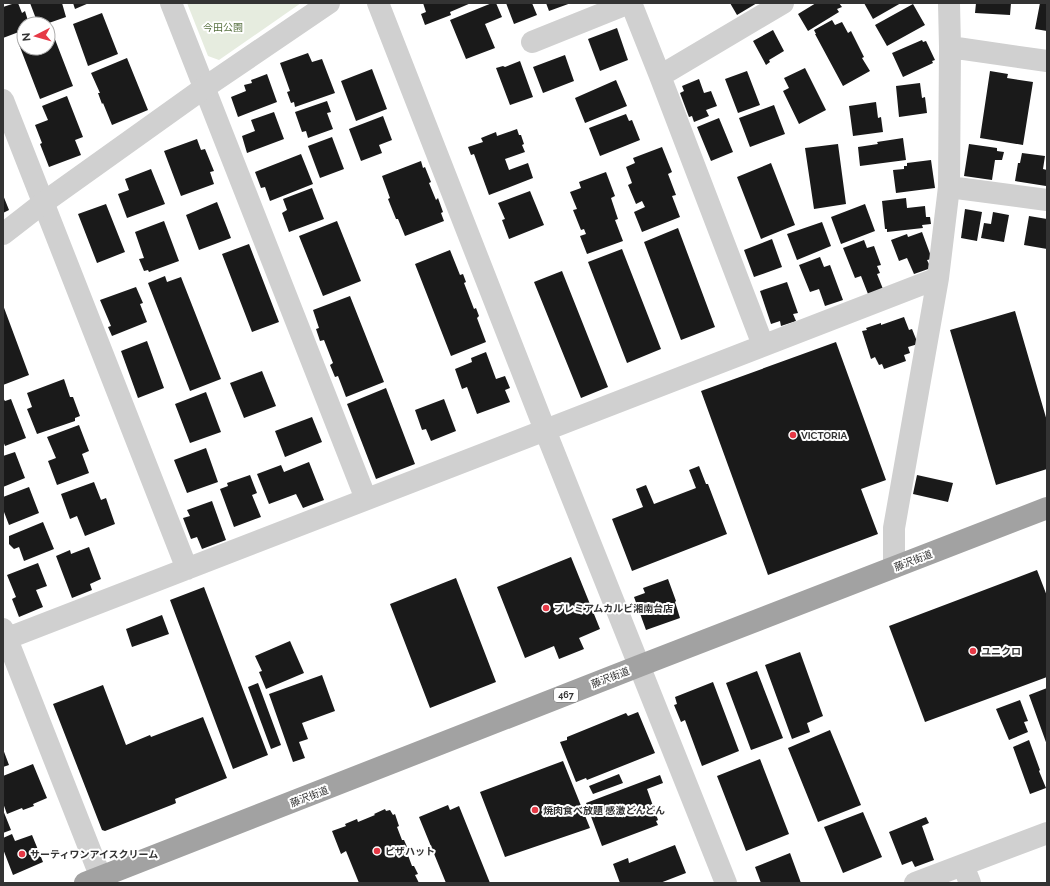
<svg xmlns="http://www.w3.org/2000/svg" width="1050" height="886" font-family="Raleway,'Noto Sans JP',sans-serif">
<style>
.green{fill:#e6ecdf}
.building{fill:#1a1a1a}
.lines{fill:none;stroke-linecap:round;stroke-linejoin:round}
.minor{stroke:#d0d0d0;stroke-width:22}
.tertiary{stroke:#d0d0d0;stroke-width:22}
.trunk{stroke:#a2a2a2;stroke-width:22}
.poi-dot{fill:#e63946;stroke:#fff;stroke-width:1.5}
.labels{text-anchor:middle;stroke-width:4;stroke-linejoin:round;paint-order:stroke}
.shield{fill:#fff;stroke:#707070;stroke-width:1}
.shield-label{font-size:9px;font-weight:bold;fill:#333}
.park-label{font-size:10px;fill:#56703f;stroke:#fff}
.poi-label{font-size:10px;font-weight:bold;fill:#333;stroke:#fff;text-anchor:start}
.street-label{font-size:10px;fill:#333;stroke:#fff}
</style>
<rect width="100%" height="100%" fill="#fff"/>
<path class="green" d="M187,3H301L219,60L208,56Z"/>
<path class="building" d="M15,3H18L22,13L25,11L29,24H24V30L3,38V7Z
M30,3H62L66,17L46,24H38Z
M73,3H89L75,9Z
M423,3H471L450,12L451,15L425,25L421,14L426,12Z
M492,3H496L502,17L485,24L495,48L466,59L450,20Z
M506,3H532L537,15L514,24Z
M546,3H571L549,11Z
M730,3H757L737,15Z
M816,3H839L842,7L837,9L839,12L808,31L798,14Z
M864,3H901L873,19Z
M976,3H1011L1010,15L975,13Z
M1040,3H1047V31L1035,29Z
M913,4L925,25L887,46L875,25Z
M102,13L118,54L88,66L73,24Z
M832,20L835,25L842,22L848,33L851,31L864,57L862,58L870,71L843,86L815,34H816L814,30Z
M617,28L628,60L600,71L588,39Z
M51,29L73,86L40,99L18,42L24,40V48H48V30Z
M773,30L784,51L769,60L770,62L766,65L753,41Z
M922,40L923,42L926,41L935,60L932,61L933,63L903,77L892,53Z
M308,53L312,62L322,59L335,93L295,107L294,102L291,103L287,92L290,91L280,63Z
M565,55L574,81L543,93L533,67Z
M127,58L148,110L112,125L103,103L102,104L98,93H100L91,73Z
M520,61L533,97L510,105L496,68L503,66L505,67Z
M805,68L826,110L799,124L783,91L789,88L784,78Z
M372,69L387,109L356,121L341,81Z
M747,71L760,105L738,113L725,79Z
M990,71L1008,74L1007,78L1033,82L1023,145L980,138Z
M267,74L277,102L238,117L231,97L246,91L244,85L252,83L251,80Z
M699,79L704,93L711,91L717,106L706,110L709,116L694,122L692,116L689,117L680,93L684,91L682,86Z
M616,80L627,106L585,123L575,98Z
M920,83L922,98L925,97L927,113L899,117L896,86Z
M67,96L83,137L75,140L81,155L49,167L40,144L42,143L35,125L48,120L42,106Z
M327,101L331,112L327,113L333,129L308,138L306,131L302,132L295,112Z
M876,102L878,118L881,117L883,132L853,136L849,106Z
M774,105L785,134L750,147L739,118Z
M274,112L284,139L247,153L242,136L255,131L251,120Z
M626,114L629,121L632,120L640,140L600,156L589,128Z
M383,116L392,140L379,145L382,153L361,161L349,129Z
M719,118L733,152L711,161L697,127Z
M517,129L519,135H521L524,144L522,145L525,152L505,159L509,170L528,163L533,178L489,195L474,154L471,155L468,147L483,142L481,138L496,132L497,136Z
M332,137L344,169L320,178L308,146Z
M903,138L906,160L860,166L858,147L878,144L877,142Z
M197,139L201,150L205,149L214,171L210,172L214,184L181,196L164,151Z
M838,144L846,204L814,209L805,148Z
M969,144L997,148V151L1004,152L1002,160H995L992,180L964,176Z
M662,147L672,172L668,174L676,195L672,196L680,217L642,232L634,212L645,207L642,201L636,204L628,185L632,183L626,167L635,163L633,158Z
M1022,153L1045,156L1043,169L1047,170L1046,186L1015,181L1018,163H1020Z
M301,154L313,184L270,201L265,187L261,188L255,172Z
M931,160L935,188L896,193L893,170L904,169V166H907V163Z
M421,161L423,168L425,167L431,182L429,183L436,200L438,198L443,212L441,213L444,221L405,236L398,219H396L388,199L390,198L382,176Z
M771,163L795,225L761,239L737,177Z
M151,169L165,204L127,218L118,194L129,190L125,179Z
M606,172L615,196L611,198L618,219L615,220L623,241L587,254L580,236L586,234L584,229L581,230L573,210L577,209L570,192L581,188L579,182Z
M312,188L324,219L289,232L282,213L287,210L283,199Z
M530,191L544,225L509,239L502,220L505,219L498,203Z
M3,195L9,210L3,213Z
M906,198L907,208L925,206L926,217H930L931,224L922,225L923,228L887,232V229H885L882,201Z
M217,202L231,238L199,250L186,215Z
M106,204L125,252L97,263L78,214Z
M865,204L875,231L841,244L831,217Z
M965,209L982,212L977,241L961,238Z
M993,212L1009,215L1004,242L981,238L984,223L991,224Z
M1029,216L1047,219V249L1024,245Z
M164,221L179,261L149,272L148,270L144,271L139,259L144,258L135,232Z
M337,221L361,281L323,296L299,236Z
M822,222L831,246L797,260L787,234Z
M678,228L715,327L681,340L644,242Z
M922,232L932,259L927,260L931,268L914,274L907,258L899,261L891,240L907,234L908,237Z
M772,239L782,267L754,277L744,250Z
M864,240L867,248L874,246L881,265L877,266L880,273L877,274L883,289L868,294L861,276L855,278L843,248Z
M249,244L279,322L252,332L222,254Z
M622,249L661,349L627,363L588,262Z
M450,250L460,275L463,274L466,282L464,283L474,309L476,308L479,316L477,318L486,342L451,356L415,264Z
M820,257L824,267L830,265L843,300L825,306L819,289L810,292L799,265Z
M562,271L608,387L581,398L534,282Z
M165,276L167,282L181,277L221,379L190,391L148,283Z
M787,282L798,313L793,314L796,321L781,326L780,321L771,324L760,291Z
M136,287L143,303L140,304L147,322L112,336L108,327L111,326L100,300Z
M350,296L384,382L346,397L338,376L335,377L330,365L333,363L324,340L320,341L316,329L319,328L313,310Z
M3,305L29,375L3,385Z
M1015,311L1047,421V469L996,485L950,330Z
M904,317L909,330L912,329L918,344L908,347L910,353L904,355L906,361L884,369L882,364L879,365L875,357L871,359L862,331L867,330L866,328L881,323V325Z
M147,341L164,388L138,398L121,351Z
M836,342L886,480L861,489L878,534L768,575L701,391Z
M486,352L496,379L505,376L510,388L505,390L510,402L477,414L467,387L462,389L455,369L472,362L471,358Z
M262,371L276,406L244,418L230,383Z
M64,379L70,397H73L80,416L75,418V421L37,434L27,409L32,407L27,393Z
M386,388L415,464L376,479L347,404Z
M206,392L221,432L190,443L175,404Z
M3,398L5,401L11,399L26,438L5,446L3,441Z
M444,399L456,431L431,441L426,429L422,430L415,410Z
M312,417L322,442L285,457L275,431Z
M79,425L89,451L82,454L89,473L57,485L48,461L56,458L47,437Z
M206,448L218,482L187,493L174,460Z
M15,452L25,478L3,487V456Z
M309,462L324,500L303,508L296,494L269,504L257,474L281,465L284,472Z
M699,466L706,484H708L727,534L632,571L612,519L643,507L636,489L646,485L654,504L696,488L689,470Z
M250,475L257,493L252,495L261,517L234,527L220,489L228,486L227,483Z
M917,475L953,483L948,502L913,494Z
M94,482L101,500L106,498L115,524L85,536L77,516L70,519L61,494Z
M29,487L39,513L9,525L4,512H3V497Z
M212,501L226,540L202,549L197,537L191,539L183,518L190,516L187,510Z
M43,522L54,549L24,561L19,547L14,549L9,544V536Z
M89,547L101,579L90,584L92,590L72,598L56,556L70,550L71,554Z
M571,557L600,629L579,638L584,649L559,659L554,646L525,658L497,587Z
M38,563L47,586L36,590L43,607L19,617L12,599L16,597L7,575Z
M1037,570L1047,596V677L925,722L889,626Z
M456,578L496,682L430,708L390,604Z
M668,579L676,601L675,602L680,618L646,630L634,597L645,593L643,588Z
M204,587L268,755L233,769L170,600Z
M162,615L169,634L132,647L126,629Z
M290,641L304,673L266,689L259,672L262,671L255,656Z
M800,652L823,716L807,723L810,732L792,739L765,665Z
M757,671L783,738L751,750L726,683Z
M322,675L335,711L302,723L308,739L299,742L305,758L293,762L269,694Z
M713,682L739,751L702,766L685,720L681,722L674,705L677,704L675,697Z
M258,683L281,745L271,749L248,687Z
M103,685L126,745L150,735L151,737L203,717L227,778L175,799L176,803L174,804L105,831L102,830L53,704Z
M1047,688V745L1029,695Z
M1020,700L1028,721L1024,722L1028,732L1009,740L996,709Z
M638,712L655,753L587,780L586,778L576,782L560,742L567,740V737L626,713L628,716Z
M830,730L861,805L818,822L788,748Z
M1029,740L1040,770L1039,771L1046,788L1030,794L1013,747Z
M3,749L9,765L3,767Z
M760,759L789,834L746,851L717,776Z
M563,761L590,828L505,857L480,792Z
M33,764L47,798L33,804L34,806L23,810L22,808L7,814L3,803V776Z
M619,774L623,783L593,794L589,786Z
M660,775L663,783L647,789L658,820L656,821L658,825L602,846L586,803Z
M448,805L450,810L459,806L490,883H446L419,817Z
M385,809L386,811L390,810L393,815L395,814L399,826L397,827L402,840H404L408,849L406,850L412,866H414L418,874L415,875L419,883H359L346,851L341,854L332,831L346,826L345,824L357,819L358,822L375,815L374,814Z
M3,810L11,830L3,833Z
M863,812L882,857L843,873L824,827Z
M926,817L929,823L922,826L934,860L915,867L912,861L902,865L889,832Z
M12,834L15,841L32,835L43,862L13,875L3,849V838Z
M675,845L686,873L660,883H620L613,864L628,858L629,863Z
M790,853L801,883H761L755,867Z"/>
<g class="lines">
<path class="minor" d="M171,3L366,499
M378,3L545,430L726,883
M631,3L660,76L763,345
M532,42L629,3
M950,47L1047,61
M660,76L783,3
M3,100L187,569
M949,187L1047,200
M894,567V528L938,278L949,187L950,47L949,3
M3,629L103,883
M3,640L938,278
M963,865L970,883
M915,883L1047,833"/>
<path class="tertiary" d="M3,234L43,203L204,88L329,3"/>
<path class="trunk" d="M85,883L639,666L1047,508"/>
</g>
<g class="poi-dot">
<circle cx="793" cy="435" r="4"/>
<circle cx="546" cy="608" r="4"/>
<circle cx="973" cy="651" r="4"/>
<circle cx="535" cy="810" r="4"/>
<circle cx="377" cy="851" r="4"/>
<circle cx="22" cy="854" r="4"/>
</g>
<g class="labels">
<rect class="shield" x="554" y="688" width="24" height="14" rx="3"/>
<g class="shield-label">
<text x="566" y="698">467</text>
</g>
<g class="park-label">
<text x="223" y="31">今田公園</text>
</g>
<g class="poi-label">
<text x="801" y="439">VICTORIA</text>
<text x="554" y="612">プレミアムカルビ湘南台店</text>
<text x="981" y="655">ユニクロ</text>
<text x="543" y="814">焼肉食べ放題 感激どんどん</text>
<text x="385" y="855">ピザハット</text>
<text x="30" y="858">サーティワンアイスクリーム</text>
</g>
<g class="street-label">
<text transform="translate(913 560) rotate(-21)" y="4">藤沢街道</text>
<text transform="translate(610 677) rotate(-21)" y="4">藤沢街道</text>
<text transform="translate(309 796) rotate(-21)" y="4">藤沢街道</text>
</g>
</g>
<rect width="1050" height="886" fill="none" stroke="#333333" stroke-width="8"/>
<g transform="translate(36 36) rotate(264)"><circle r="19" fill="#ffffff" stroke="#adadad"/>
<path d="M0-3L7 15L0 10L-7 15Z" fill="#e63946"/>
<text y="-6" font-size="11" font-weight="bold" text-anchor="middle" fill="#333333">N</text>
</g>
</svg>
